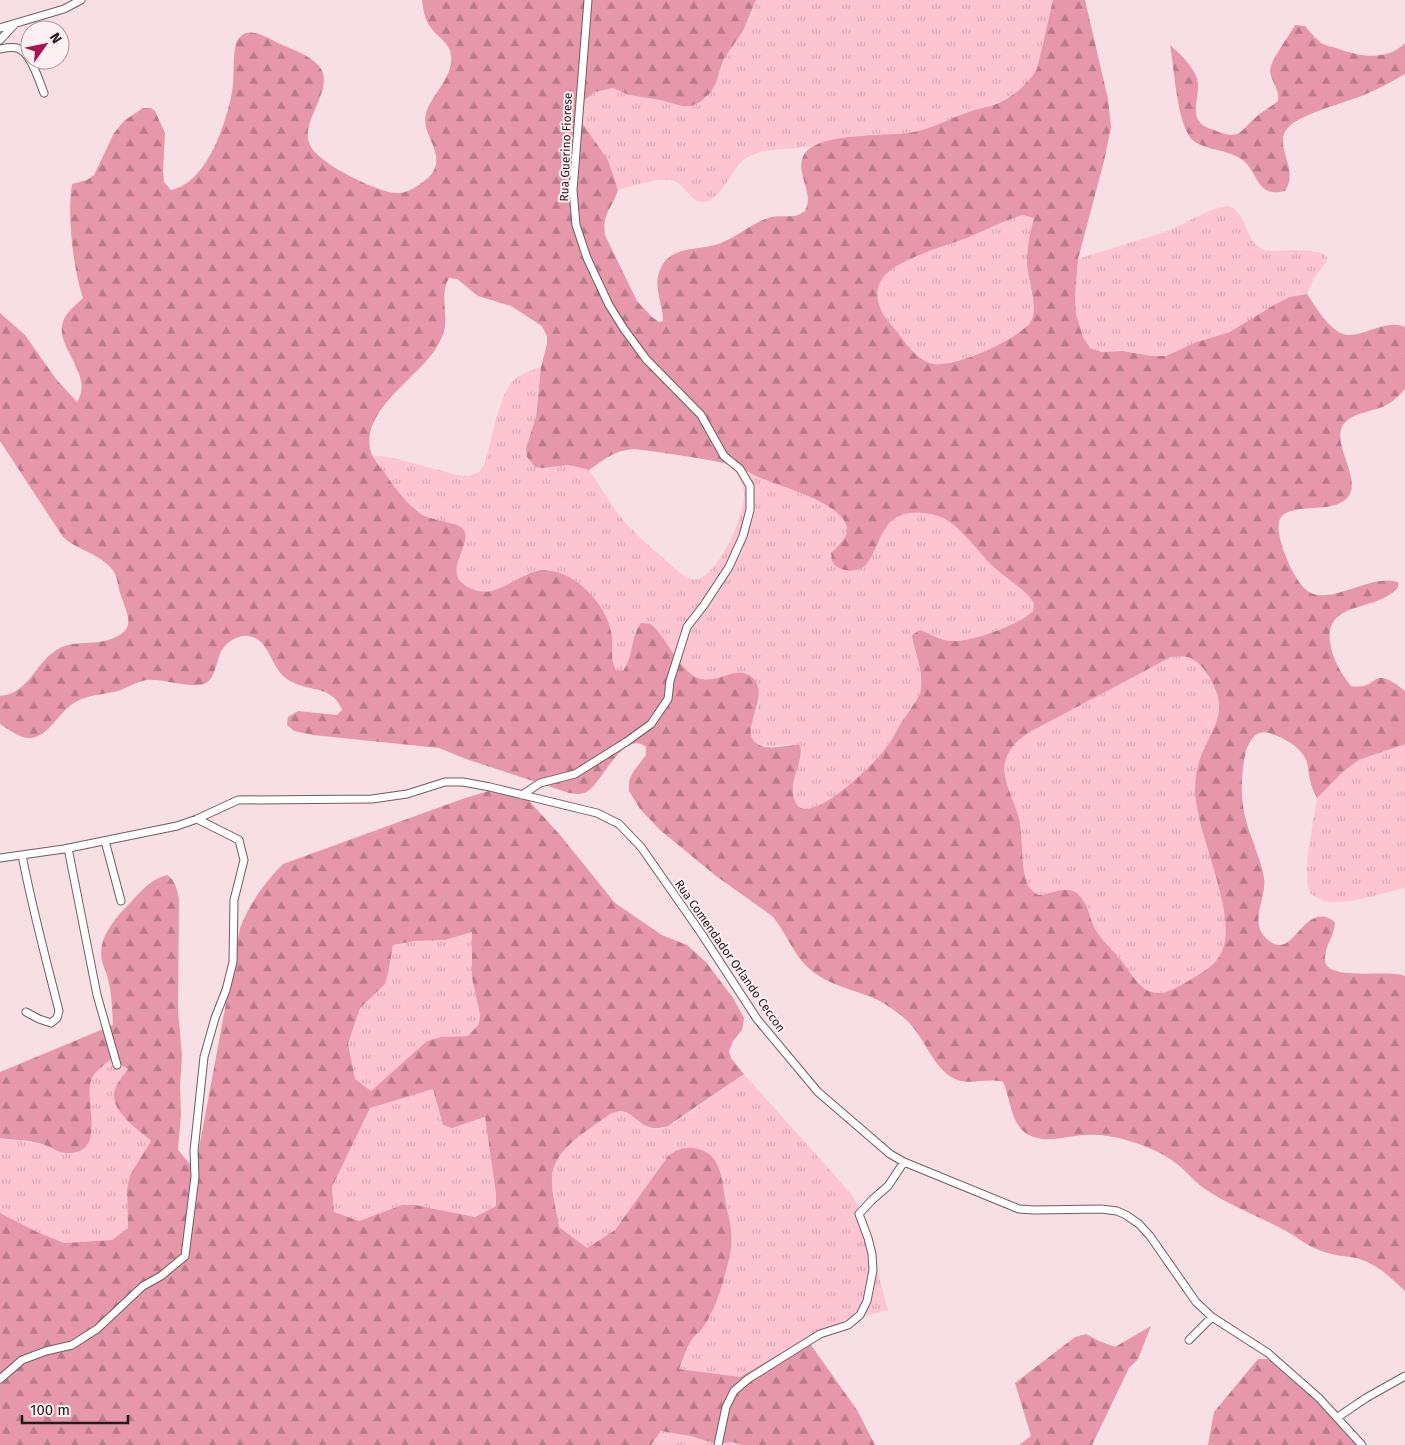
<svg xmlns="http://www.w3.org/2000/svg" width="1405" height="1445" font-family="'Fira Sans',sans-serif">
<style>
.grass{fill:url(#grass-tufts)}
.forest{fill:url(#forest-firs);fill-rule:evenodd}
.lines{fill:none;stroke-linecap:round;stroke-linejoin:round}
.street-casing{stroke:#705c60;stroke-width:9}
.street{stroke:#fff;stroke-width:7}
.labels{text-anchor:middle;stroke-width:4;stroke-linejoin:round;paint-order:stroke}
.street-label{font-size:12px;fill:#231b1c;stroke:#feeff2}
</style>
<defs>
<pattern id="grass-tufts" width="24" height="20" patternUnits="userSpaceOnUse" patternTransform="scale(1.25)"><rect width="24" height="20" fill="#fdc5d1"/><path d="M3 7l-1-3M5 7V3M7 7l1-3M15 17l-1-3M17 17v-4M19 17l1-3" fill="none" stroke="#d9a9b3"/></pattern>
<pattern id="forest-firs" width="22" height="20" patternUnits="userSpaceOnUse" patternTransform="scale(1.25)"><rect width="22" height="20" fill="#e697aa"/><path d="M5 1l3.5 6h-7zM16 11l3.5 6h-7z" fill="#ba7a8a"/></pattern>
</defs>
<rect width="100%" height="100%" fill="#f7dfe4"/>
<path class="grass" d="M756,0H1053L1037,69L1032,78L1023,87L1003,100L992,105L969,112L927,129L909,133L824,142C799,153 770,144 746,158C732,167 721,201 705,202C691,203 686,186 674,181C660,176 633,186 618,190L608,160L580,120L582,102L595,92L613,88L629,95L660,100L682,106L716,83L723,60L751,15Z
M1228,206C1246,211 1245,238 1260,248C1269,254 1284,250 1295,250C1304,250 1313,251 1323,253L1327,258L1326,263L1314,278L1307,294C1272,300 1258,319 1229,333C1219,338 1207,339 1196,343C1186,347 1176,355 1165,356C1150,357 1137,352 1123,351C1113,350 1098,355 1090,347C1069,329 1076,283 1078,259C1108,249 1138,241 1167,231C1188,223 1206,209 1228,206Z
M1023,215L1034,218C1029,238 1027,256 1028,277C1029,290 1037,306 1032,318C1025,338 956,366 936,364C917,363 905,342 894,329C882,315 870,295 882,278C897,259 945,246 967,237C986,230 1004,220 1023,215Z
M541,367L536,417L526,448L543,468L569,465L589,470C601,487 611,506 624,521C637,536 654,550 669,563C675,569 682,576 691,579C714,587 748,511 744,491C742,481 736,472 730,464C742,470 753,475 765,480C784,487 849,506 847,531C846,539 836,548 831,553L847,570C850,571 855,571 858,570C874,565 877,532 892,521C899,515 908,513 917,513C926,513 938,514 946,519C963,528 982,557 998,570C1010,581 1024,589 1034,603L1033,611C1019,625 970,642 950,641C944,641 937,636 932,634L914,647C919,663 924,677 920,694C914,705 906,715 899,726C895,734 891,742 885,749C876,762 807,831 795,802C791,792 796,781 795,771C794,762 793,753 791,744C776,747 742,750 751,723C754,716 760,706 759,698C759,694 757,690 756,687C754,683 754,680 751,677C736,665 715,684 698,678C679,672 666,638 651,623L635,630L629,663L623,671L616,670L611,662L612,637L608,623L600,607L584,587L526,574C515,580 506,587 494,590C480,594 459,587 457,571C455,561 462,550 465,541L453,524C410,517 395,488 372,455L398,459L457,475L469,476L479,472L484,465C491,445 499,394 513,381C520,373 531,371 541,367Z
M1171,657C1176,657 1182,656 1187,657C1201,660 1213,681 1217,694C1225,717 1213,727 1205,747C1199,761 1195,776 1195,791C1196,835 1240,917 1221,953C1216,964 1206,970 1196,976C1187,982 1177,989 1166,992C1159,994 1151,993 1145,989C1135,982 1128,969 1121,960C1112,949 1101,940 1094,927C1089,916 1088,902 1078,894C1066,884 1051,895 1038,895C1032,891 1028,887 1026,880C1021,862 1023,842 1020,823C1017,805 1001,780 1005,763C1008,749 1017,741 1028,733Z
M1405,744V888C1382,893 1347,906 1324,901C1319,899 1314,896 1310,893L1307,883V859L1317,798L1344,771L1359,760Z
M473,931L472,978L480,1015L479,1024L468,1036L441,1037L427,1041L371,1091L355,1080L348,1044L360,1008L385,984L388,974L393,945L415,941L445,940Z
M111,1059L128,1069C124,1075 117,1083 115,1089C108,1111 138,1129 151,1141L136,1165L127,1190L128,1228L112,1240L64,1243L35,1231L0,1213V1138L42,1144L54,1150L86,1147C100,1125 82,1100 92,1078C95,1071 106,1064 111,1059Z
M744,1074L853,1196C870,1231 877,1273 888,1310L844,1321L806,1338L740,1377L679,1369L691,1341L706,1324L713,1307L723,1280L733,1241L726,1204L668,1156L615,1230L587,1248L559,1228C557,1212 551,1192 552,1178C553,1148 590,1130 610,1114C633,1103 637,1132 659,1129C675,1127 727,1085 744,1074Z
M433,1088L440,1113V1119L466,1124L485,1117L496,1194V1206L475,1217L415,1205H402L359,1221L334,1213L332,1187L370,1108Z
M661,1431L690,1436L717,1444L732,1442L742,1445H651Z"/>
<path class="forest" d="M422,0H756L743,31L723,60L716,83L710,93L700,102L691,106H682L660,100L629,95L613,88L595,92L582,102L580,120L608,160L618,190C612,209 602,213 605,235L637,301L652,317L659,322L663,321C663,306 655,290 658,276C666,243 698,252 721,243C738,236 751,224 768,218C777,215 786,217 795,216C798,215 802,213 805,211C806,208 808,204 808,200C808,185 795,167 805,153C820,133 884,136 908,133C930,130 948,119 969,112C976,109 983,108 991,106C1009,100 1027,86 1037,69L1053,0H1085L1108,99L1111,127L1104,161L1078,259L1075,296L1076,314L1083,337L1090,348L1102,352L1123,351L1152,356H1166L1197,342L1230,332L1274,305L1290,297L1307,294C1316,307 1324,322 1337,331C1356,345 1382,317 1405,327V389C1400,394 1395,400 1388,404C1374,413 1350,411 1342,427C1333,446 1362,480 1348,497C1334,514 1299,503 1283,515C1268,526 1295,585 1309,592C1332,605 1372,573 1398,582V587C1378,613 1325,599 1330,642C1332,658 1341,674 1351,686C1380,691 1370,662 1405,691V744L1359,760L1344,771L1317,798C1314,792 1311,786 1310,780C1308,773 1309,764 1305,758C1299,746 1284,738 1272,734C1262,730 1255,733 1250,742C1245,749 1245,758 1243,767C1241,786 1241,805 1247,824C1252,842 1261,859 1264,878C1267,899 1248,922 1267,939C1294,965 1303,897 1335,922C1335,936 1324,946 1325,960C1326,982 1389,969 1405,976V1291C1390,1277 1376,1263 1356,1258C1343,1256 1331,1255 1319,1250C1307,1246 1297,1237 1286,1231C1258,1216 1228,1205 1202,1187C1193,1180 1186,1171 1177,1164C1162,1152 1144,1145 1126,1140C1113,1136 1098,1134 1085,1135C1066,1136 1046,1144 1029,1135C1010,1125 1011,1099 1003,1082C986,1077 967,1087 951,1077C930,1063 923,1033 903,1017C894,1010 882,1001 871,997C851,989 829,985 812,971C794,957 787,933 772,916L716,876L660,830L640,809L629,791V781L633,772L646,755V747C624,729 603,781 588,791C582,795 576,794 569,793L466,759L439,748L313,735L294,731L287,725L288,717L298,711L337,715L342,710C333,686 312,692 292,682C269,672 272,638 247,636C243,635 240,637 236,638C212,648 221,674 206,683C194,690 162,678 146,680C136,682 127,688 118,691C103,695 88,694 74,703C59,712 49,736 31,738C20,739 8,729 0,724V696C28,694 35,664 55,651C71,639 92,646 111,639C141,629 124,610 119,589C117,581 117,574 111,568C98,553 77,550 63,537L0,441V313L25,335L56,379L77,402C95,374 54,347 63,322C66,312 76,305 83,298C73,268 67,215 72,184L87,180L94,175L114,133L125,120L143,108H151L155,111L165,133L163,171L164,182L171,190C207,183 226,124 232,92C235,76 232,59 236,43C238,39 242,34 246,33C255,30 270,39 278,43C291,49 308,54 318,65C339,87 296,123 311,147C314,152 320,157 324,160C337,171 383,195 400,193C409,192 416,187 423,182C429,178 435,171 436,164C439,146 421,132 426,113C432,94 454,77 451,55C450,44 438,37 431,28C425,20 423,10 422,0ZM1023,215L1034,218C1030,233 1027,247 1027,263C1027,278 1038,306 1032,319C1024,338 954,368 934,364C916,361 904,340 893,327C881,314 871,295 882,279C894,260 945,246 967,238C986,230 1003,221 1023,215ZM449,278L457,279L478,296L511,306L542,326L547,336V344L541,367L536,417L526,448L527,457L535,467L543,468L569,465L589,470C605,459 613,451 634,449C665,453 697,457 728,464C740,466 752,475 763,479C782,487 850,505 847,532C846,539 836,548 831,553C832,556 831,559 832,561C837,572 858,574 866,565C881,546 880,516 911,513C922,512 936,514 945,519C961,527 982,557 997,570C1010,581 1024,589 1034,603L1033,611C1019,625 970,643 949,641C940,640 929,633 920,630L912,635C915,655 925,673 920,694C914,705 906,715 899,726C895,734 891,742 885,749C876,762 806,832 795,801C787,782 804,763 800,745C788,744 774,750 762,746C732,735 773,700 753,678C738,663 715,685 698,678C679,671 667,638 651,624L641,623C630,637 634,656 623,671L616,670C610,659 613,650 612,637C609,609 581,576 552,571C521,565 500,603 470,588C437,572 477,542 462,528C456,522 431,521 420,513C404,501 394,487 383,470C379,466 375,460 372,455C356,414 415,380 435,350C439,343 444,335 445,326C447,310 440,293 449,278ZM1171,657C1176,657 1182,656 1187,657C1201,660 1213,681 1217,694C1224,715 1213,728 1205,747C1198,761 1195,775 1195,791C1196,835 1240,917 1221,953C1216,964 1206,970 1196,976C1187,982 1177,988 1166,992C1159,994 1151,993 1145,989C1135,982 1128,969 1121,960C1112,949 1101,940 1094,927C1089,916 1088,903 1078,894C1066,884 1051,895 1038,895C1032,891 1028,887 1026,880C1021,862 1023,842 1020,823C1017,805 1001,780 1005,763C1008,749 1017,741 1028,733Z
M1295,25L1305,26C1310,32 1315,38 1321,43C1326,46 1334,47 1339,49C1361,57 1387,61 1405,43V74C1392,82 1378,89 1364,95C1341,104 1314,110 1293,123C1288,127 1283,133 1283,139C1282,157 1297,172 1285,191C1257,198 1259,175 1244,161C1233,151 1214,151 1201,145C1194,142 1190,139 1187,132C1177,114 1174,68 1170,45C1180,54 1192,65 1197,78C1201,92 1192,107 1198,120C1202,126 1208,128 1214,130C1240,141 1239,132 1256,117C1263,111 1271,107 1278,101C1280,88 1271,82 1270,71C1270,61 1289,36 1295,25Z
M489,791L522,793L560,835L615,903L662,935L687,945L706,962L733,998L744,1018L742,1030L733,1041L729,1051L731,1058L744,1074L668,1126C635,1137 636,1101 610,1114C590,1130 553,1148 552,1178C551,1192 557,1212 559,1227L587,1248L615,1230L668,1156C676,1150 683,1147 693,1148C723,1151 722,1183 726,1205C730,1222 734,1237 730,1254C725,1277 718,1303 706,1323C702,1330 695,1335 691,1341C686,1349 683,1360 679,1369L740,1377L806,1338L857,1410L875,1445H742L732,1442L717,1444L690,1436L661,1431L651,1445H0V1213L35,1231L64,1243L112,1240L128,1228L127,1190L130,1175L151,1141C138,1129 108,1111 115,1089C117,1082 124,1075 128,1069L111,1059C106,1064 95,1071 92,1078C82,1099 109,1153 68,1153C58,1153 51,1147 42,1144C29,1140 14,1140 0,1138V1072L113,1025C112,1010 112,994 108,979C107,973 104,968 102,961C97,938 116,917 131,902C143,889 150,880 167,875C175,880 177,889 179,899L178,1010L182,1056L180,1086L181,1115L178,1150L195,1170L240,928C250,903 264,883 283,864L465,798ZM472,932V978L480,1015L479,1024L468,1036L441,1037L427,1041L371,1091L355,1079L348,1044L360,1008L385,984L388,974L393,945L415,941L445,940ZM433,1089L443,1125L452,1128L485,1117L496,1194V1206L475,1217L415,1205H402L359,1221L334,1212L332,1187L370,1108Z
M1151,1326L1138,1359L1129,1368L1092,1445H1019L1031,1436L1015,1383L1075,1337L1086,1334L1099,1341L1115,1347Z
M1258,1359H1268L1278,1364L1363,1445H1208L1214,1412Z"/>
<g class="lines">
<defs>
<path id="street" d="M0,28L64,9L81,0
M0,40L14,25
M0,49C5,48 12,47 17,48C31,52 39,81 44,93
M522,795L540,783L575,774L626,742L651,724L668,699L670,681L687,627L704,605L729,567L743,536L750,510V486L740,469L724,456L701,415L646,359L624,329L609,305L587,258L576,225L573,190L588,0
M105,841L121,901
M68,848L97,995L117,1065
M22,855C32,908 46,959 59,1011L57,1018L51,1023L39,1019L26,1012
M0,858L64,849L177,826L197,819L238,800L372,799L407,794L445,782H463L490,787L597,813L619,824L641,847L701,933L757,1019L818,1092L890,1154L904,1162L1019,1209L1034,1210L1101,1209L1117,1211L1126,1215L1139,1224L1150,1236L1196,1302L1212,1317L1268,1353L1319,1398L1362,1445
M1189,1340L1212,1317
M0,1379L22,1360L46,1351L72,1345L97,1329L143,1286L161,1276L185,1256L195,1177L194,1151L204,1057L215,1018L226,990L233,962L234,900L244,860L239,840L197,819
M1338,1417L1366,1398L1405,1376
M718,1445L726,1407L734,1391L748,1379L820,1334L848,1325L860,1315L867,1301L873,1270L872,1254L868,1238L859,1214L872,1200L888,1186L904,1162"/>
</defs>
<use href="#street" class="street-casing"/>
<use href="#street" class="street"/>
</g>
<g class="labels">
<g class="street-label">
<text transform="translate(566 147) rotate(-88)" y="4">Rua Guerino Fiorese</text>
<text transform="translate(730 956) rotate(55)" y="4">Rua Comendador Orlando Ceccon</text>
</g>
</g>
<g transform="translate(45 45) rotate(57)"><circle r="24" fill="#feeff2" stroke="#a69a9c"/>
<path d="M0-4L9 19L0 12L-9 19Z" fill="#a61451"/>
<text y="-8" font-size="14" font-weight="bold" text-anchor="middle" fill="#231b1c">N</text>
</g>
<path d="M22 1415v8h106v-8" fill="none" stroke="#231b1c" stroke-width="2.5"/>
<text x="30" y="1415" font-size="15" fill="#231b1c" stroke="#feeff2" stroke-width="4" paint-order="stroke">100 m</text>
</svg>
